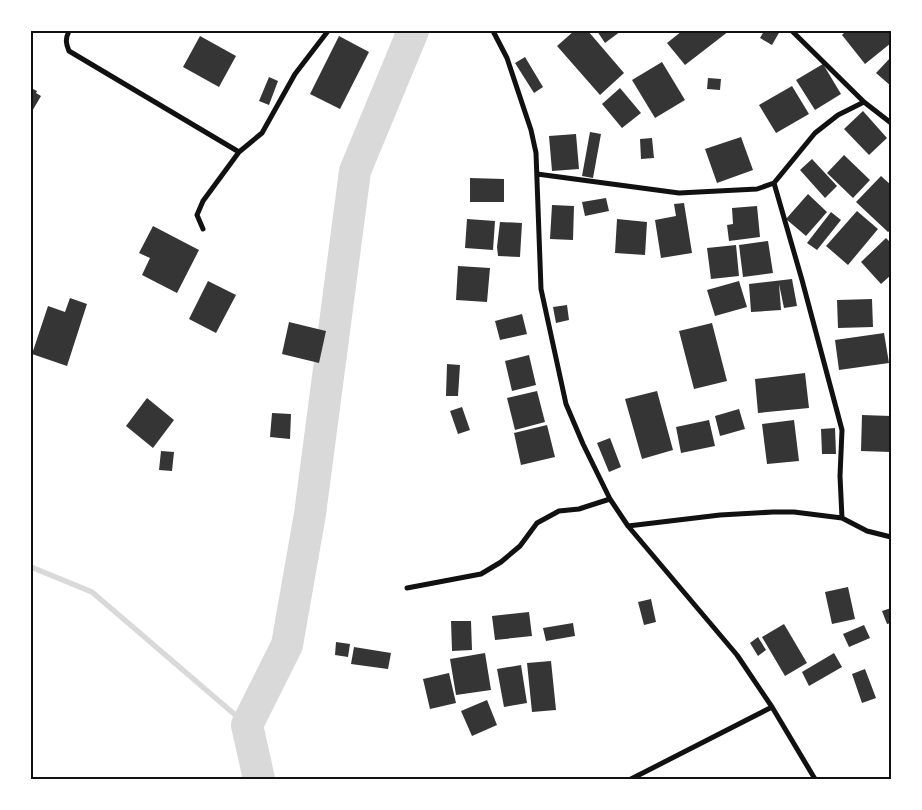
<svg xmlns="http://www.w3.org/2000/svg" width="922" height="810" font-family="'DM Sans',sans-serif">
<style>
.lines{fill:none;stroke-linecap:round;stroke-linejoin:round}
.stream{stroke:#d9d9d9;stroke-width:5.5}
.river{stroke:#d9d9d9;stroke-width:32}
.building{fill:#353535}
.minor{stroke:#111;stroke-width:5}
.neatline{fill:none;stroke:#111;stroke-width:2}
</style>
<rect width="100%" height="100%" fill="#fff"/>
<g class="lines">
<path class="stream" d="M31,567L92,592L247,725"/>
<path class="river" d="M259,779L247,725L287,645L310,514L355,171L413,31"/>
</g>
<path class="building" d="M574,31H588L624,73L600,95L557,46Z
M597,31H621L605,43Z
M682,31H729L685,65L667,43Z
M764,31H780L772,45L760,38Z
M846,31H891V43L865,64L842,35Z
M200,36L236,56L219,87L183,67Z
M339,36L369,52L340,109L310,94Z
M525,57L543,87L534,93L515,63Z
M891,57V86L876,73Z
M662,62L685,100L655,118L632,80Z
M823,64L841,94L815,110L796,80Z
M269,77L278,81L269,105L259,101Z
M708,78L721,79L720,90L707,89Z
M792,86L809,114L776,133L759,105Z
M31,88L37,91L36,93L41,96L31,113Z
M620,88L641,113L622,128L602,104Z
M863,111L887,138L869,155L844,129Z
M590,132L601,134L593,178L582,176Z
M576,134L579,169L552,171L549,136Z
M741,137L753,170L717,183L705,149Z
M652,138L654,158L641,159L640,139Z
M844,155L870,180L853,198L827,173Z
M812,159L837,186L825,198L800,170Z
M881,176L891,185V230L888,232L856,202Z
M470,178L504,179V202H470Z
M808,194L827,212L806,236L786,219Z
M606,198L609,211L585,216L582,202Z
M684,203L692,253L661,258L655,220L676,216L674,204Z
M552,205L574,206L573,240L550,239Z
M757,206L760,237L729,241L727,225L733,224L732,208Z
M857,211L878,229L848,265L826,246Z
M831,212L841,220L817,250L807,243Z
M467,219L495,221L493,250L465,248Z
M617,219L647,222L645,255L615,253Z
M500,222L522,223L520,257L498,256L497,247Z
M153,226L199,250L177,293L142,275L150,258L139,253Z
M886,238L891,243V275L881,284L861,262Z
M768,241L773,273L743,277L739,245Z
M736,245L739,276L711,279L707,248Z
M458,266L490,268L487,302L456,300Z
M792,279L797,306L784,308L779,284L781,310L751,312L749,284Z
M208,281L236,295L216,333L189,319Z
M739,281L747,307L715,316L707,290Z
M70,298L87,304L67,366L32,354L48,306L65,312Z
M872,299L873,327L838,328L837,300Z
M567,305L569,320L556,323L553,307Z
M522,314L527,334L500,340L495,321Z
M289,322L326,331L319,363L282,354Z
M712,323L727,381L694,389L679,331Z
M884,333L889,363L839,370L835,340Z
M529,355L536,385L512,391L505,361Z
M447,364L460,365L458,396H446Z
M805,373L809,408L758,413L755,379Z
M537,391L545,422L515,430L507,398Z
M657,391L673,450L642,459L625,399Z
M147,398L174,420L153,448L126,426Z
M462,407L470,430L458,434L450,411Z
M739,409L745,429L720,436L715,416Z
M272,413L291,414L290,439L270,437Z
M862,415L891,416V452L861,451Z
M709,420L715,446L681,453L676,427Z
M794,420L799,461L767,464L762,424Z
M547,425L555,457L521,465L514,433Z
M835,428L836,454H822L821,429Z
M610,438L621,467L609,472L597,443Z
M161,451L174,452L172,471L159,470Z
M848,587L855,619L832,624L825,592Z
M651,599L656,622L644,625L638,602Z
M891,608V623L887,624L882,611Z
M529,612L532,636L495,640L492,616Z
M451,621H471L472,650L452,651Z
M573,623L575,636L546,641L543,628Z
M784,624L807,663L785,676L762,637Z
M864,625L870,638L849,647L843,634Z
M758,637L766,650L758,656L750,643Z
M336,642L350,644L348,657L335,655Z
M354,647L391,653L388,669L351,664Z
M485,653L491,690L456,695L450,659Z
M834,653L842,667L809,686L802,672Z
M551,661L556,710L532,712L527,663Z
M521,665L527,703L504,707L497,669Z
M865,669L876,698L862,703L852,674Z
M449,673L456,703L430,709L423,679Z
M487,700L497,725L472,736L461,711Z"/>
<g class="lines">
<path class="minor" d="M69,31C65,39 66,44 69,51L239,152
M493,31L507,58L531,130L536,153L541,289L566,404L583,444L610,499L628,526L737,655L772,707L815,779
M792,31L864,102L891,123
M537,174L679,193L757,189L774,183L815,133L838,115L864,102
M774,183L802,280L842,430L840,476L842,518
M203,229L197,215L203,201L239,152L262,133L295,74L328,31
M628,526L720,515L773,512H794L842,518L867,531L891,537
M407,588L481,574L501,562L520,546L537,523L559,511L579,509L610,499
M631,779L772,707"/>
</g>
<rect width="922" height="810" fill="none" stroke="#ffffff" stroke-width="65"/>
<rect x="32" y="32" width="858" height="746" class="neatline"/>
</svg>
